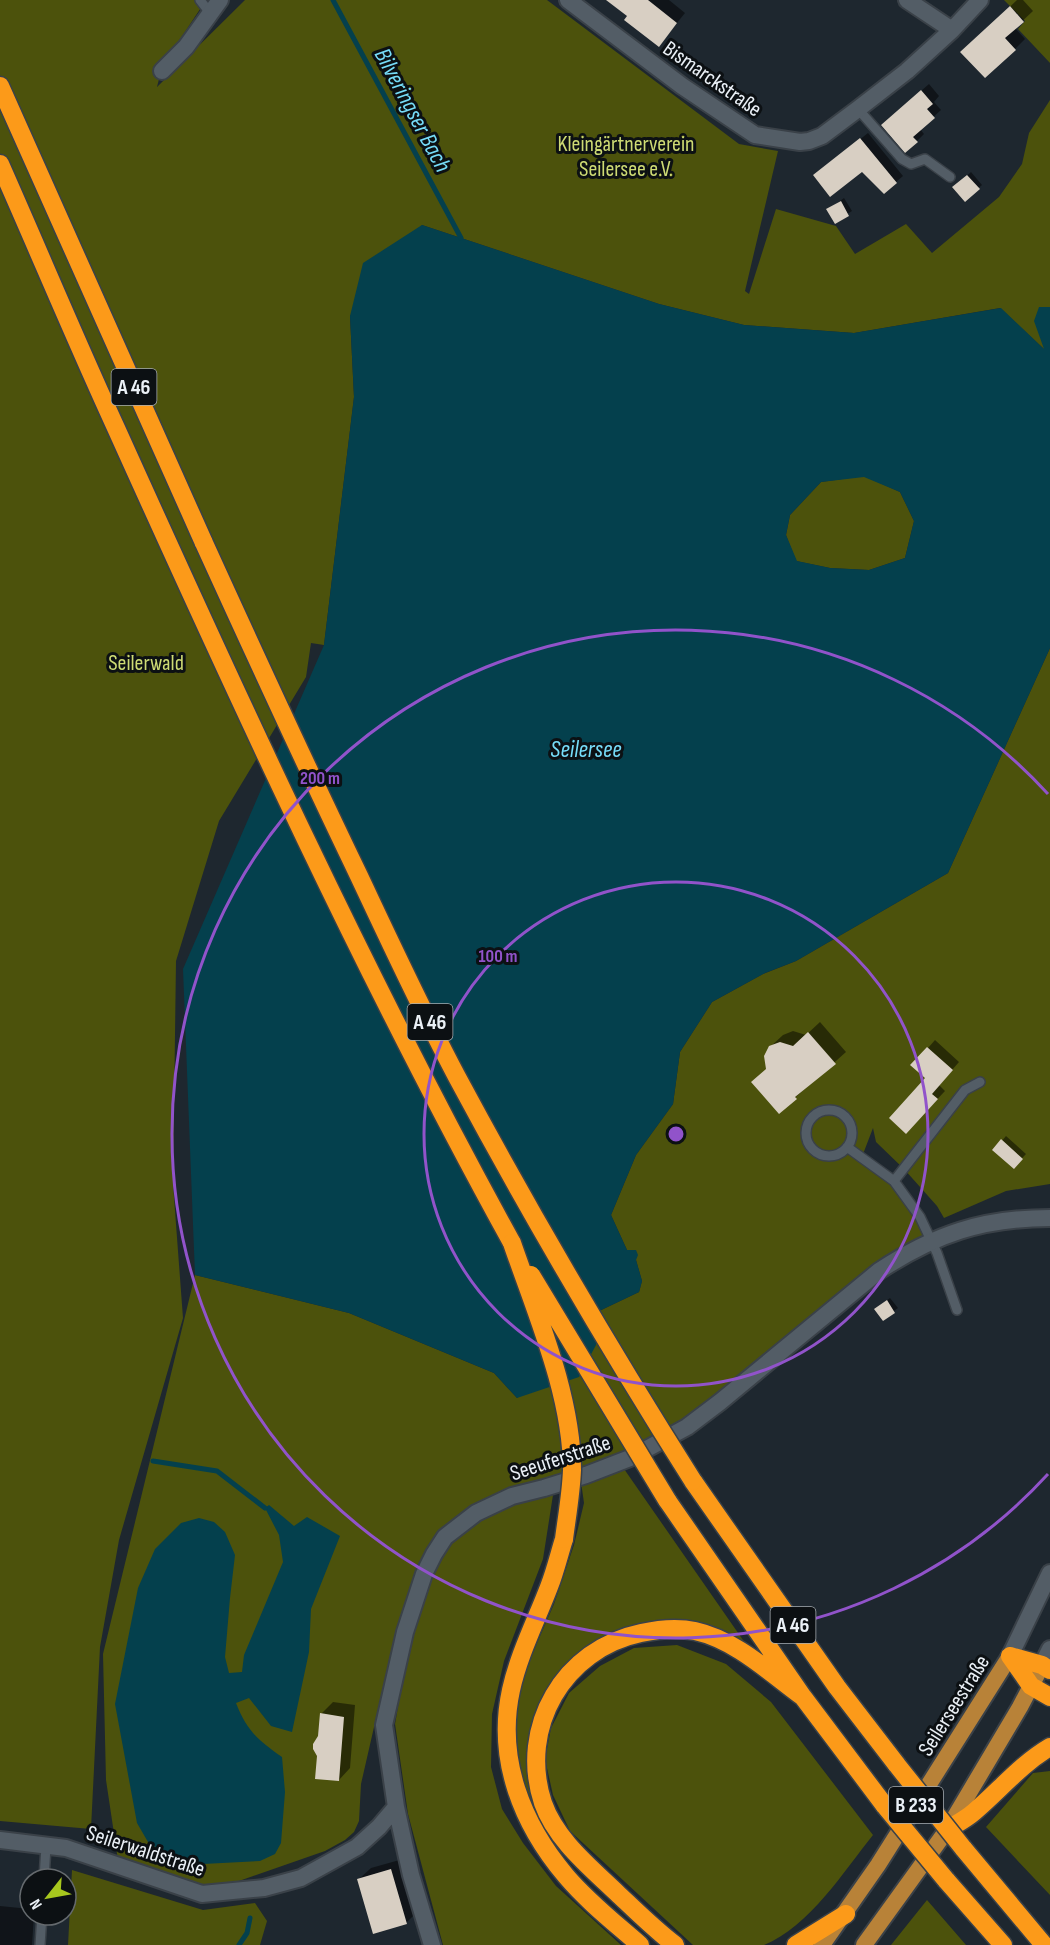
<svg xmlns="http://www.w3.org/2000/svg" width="1050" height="1945" font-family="'Sofia Sans Condensed',sans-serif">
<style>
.green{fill:#4c520c}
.water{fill:#04404d;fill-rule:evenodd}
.shadow{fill:#0007}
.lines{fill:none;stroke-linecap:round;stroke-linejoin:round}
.stream{stroke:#04404d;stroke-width:5}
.building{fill:#d8cfc3}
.service-casing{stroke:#3a4148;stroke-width:12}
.minor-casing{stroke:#3a4148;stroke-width:20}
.secondary-casing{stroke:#3a4148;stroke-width:20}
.primary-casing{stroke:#3a4148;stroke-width:20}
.motorway-casing{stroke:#3a4148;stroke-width:21}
.service{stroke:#535d66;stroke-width:9}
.minor{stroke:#535d66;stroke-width:16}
.secondary{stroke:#535d66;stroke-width:16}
.primary{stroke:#b88238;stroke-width:16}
.motorway{stroke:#fc9a19;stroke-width:18}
.motorway-bridge-casing{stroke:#3a4148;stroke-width:21;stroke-linecap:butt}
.motorway-bridge{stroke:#fc9a19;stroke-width:18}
.ring{fill:none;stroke:#9153ca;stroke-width:3}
.labels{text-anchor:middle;stroke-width:6;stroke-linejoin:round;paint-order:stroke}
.shield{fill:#0c1013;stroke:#a7adb2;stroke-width:1.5}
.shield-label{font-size:21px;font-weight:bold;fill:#eaf0f6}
.street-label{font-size:22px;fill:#eaf0f6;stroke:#0c1013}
.park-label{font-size:22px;fill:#cedb74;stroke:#0c1013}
.water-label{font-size:24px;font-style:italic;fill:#76dcf8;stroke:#0c1013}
.centre{fill:#9153ca;stroke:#0c1013;stroke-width:3}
.ring-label{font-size:18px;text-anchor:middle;font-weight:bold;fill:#9153ca;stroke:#0c1013;stroke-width:6;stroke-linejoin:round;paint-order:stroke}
</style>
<rect width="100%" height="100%" fill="#1e272f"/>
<path class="green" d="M0,0H206L162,67L157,87L245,0H547L739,144L778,151L745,291L749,294L776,209L836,226L855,254L906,224L932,253L999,197L1022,164L1029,133L1050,100V307H1039L1045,350L1000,308L854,333L744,325L659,304L422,225L350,316L354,397L324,645L311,643L306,677L219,821L176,961L173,1184L183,1318L119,1540L100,1647L91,1829L0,1821Z
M1004,0H1050V63L1018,29L1025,21Z
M864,476L900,492L914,521L905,558L869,570L830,568L796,561L786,535L790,515L821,482Z
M1050,648V1184L1006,1191L944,1218L937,1206L904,1169L876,1142L873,1128L860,1162L889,1181L899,1191L929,1238L720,1400L631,1454L475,1509L421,1569L388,1666L361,1784L359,1821L354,1832L345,1840L325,1851L202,1894L119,1867L106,1780L103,1654L195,1275L349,1313L494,1373L517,1398L597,1312L639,1292L642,1281L636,1260L627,1250L611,1215L636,1155L673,1104L680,1052L712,1002L763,974L796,961L948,873Z
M622,1466L752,1653L730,1635L629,1628L535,1718L526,1755L530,1791L544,1825L539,1829L523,1791L513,1728L523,1675L554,1604L574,1545L584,1503L581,1482Z
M553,1495L543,1559L504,1661L492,1714L491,1767L502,1809L523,1843L556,1886L621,1945H443L408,1814L395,1724L409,1643L430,1578L450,1544L476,1522L511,1505Z
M677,1645L726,1664L771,1702L873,1835C844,1871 809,1927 764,1945H693L570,1831L553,1795L545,1759L551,1728L569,1693L600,1666L634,1648Z
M1050,1771V1895L986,1827L1033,1773Z
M72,1870L203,1910L255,1903L267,1921L260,1945H68Z
M927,1900L966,1945H891Z"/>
<path class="water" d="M422,225L659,304L744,325L854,333L1001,308L1044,349L1034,321L1039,307H1050V648L948,873L796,961L765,973L712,1002L680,1052L673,1104L636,1155L611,1215L627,1250H636L638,1255L636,1260L642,1281L639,1292L597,1312L596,1345L579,1377L517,1398L494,1373L349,1313L195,1275L183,969L324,645L354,397L350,316L363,263ZM864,477L900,492L914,521L905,558L869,570L830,568L797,561L786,535L790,515L821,482Z
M269,1505L294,1526L307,1517L340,1536L311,1609L309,1652L292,1732L271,1726L249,1698L236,1703C247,1731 258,1740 282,1757L285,1792L281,1843L275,1854L260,1861L203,1864L167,1855L148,1842L137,1823L115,1704L138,1588L155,1549L181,1523L199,1518L214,1522L225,1532L235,1555L230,1598L225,1657L229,1673L242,1672L244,1655L283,1562L279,1535L265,1508Z"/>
<path class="shadow" d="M608,0H669L685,13L659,45L629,16Z
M1017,0H1023L1033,11L1015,28L1025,39L1015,49L973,42Z
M929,84L939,96L934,102L941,110L920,129L924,134L917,141L890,118Z
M868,133L903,176L896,182L863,170L815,175Z
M971,172L982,185L965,200L955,187Z
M844,198L852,211L835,222L828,210Z
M820,1022L846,1052L779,1112L768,1068L770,1047L783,1035L793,1031L806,1035Z
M935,1040L959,1062L939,1085L945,1091L914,1124L927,1078L928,1048Z
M1006,1136L1026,1154L1014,1167L994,1150Z
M890,1298L898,1308L883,1319L879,1306Z
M333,1702L355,1705L350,1768L339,1780L319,1737L321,1714Z
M403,1859L418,1911L406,1923L359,1879L371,1868Z
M0,1906L30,1909V1915H34L32,1945H0Z"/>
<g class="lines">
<path class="stream" d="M333,0L461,238
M153,1461L217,1471L265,1508
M239,1945L247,1933L250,1918"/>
</g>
<path class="building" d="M606,0H648L677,23L659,47L624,20L627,16Z
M1010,6L1024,22L1005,38L1016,50L985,78L960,52Z
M921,90L933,104L927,109L935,118L913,137L918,142L905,153L881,125Z
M860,138L897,183L884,194L862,172L830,197L813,175Z
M967,175L980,189L965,202L952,187Z
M841,201L849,216L835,224L826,209Z
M808,1032L836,1064L795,1097L797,1099L779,1114L751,1082L766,1069L764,1056L769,1046L780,1042L793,1046Z
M927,1047L953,1070L932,1094L938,1099L906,1134L889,1118L925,1078L910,1065Z
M1001,1139L1023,1159L1014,1169L992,1150Z
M887,1300L895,1313L883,1321L874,1309Z
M320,1713L344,1717L339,1781L315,1779L317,1756L313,1749V1744L318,1736Z
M391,1869L407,1924L373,1934L357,1879Z"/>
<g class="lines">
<defs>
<path id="service" d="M200,0L210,13
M858,109L902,159L911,164L925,159L950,177
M806 1133a23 23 0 1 1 46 0a23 23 0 1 1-46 0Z
M847,1147L894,1181L920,1217L937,1253L957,1310
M894,1181L965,1090L980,1082
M44,1879L46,1846
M40,1945L42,1915"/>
<path id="minor" d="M568,0L682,86L755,135L800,142L809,141L822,136L858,109L907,71L952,30L980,0
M907,0L952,30
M162,71L186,47L220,0
M0,1840L66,1848L202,1894L264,1888L301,1878L357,1847L379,1827L396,1807
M432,1945L411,1875L396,1807L384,1725L405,1632L424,1574L434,1554L445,1537L476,1513L512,1496L544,1488L586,1475L630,1458L687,1427L720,1402L879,1271C935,1234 983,1218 1050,1218"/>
<path id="secondary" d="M1010,1656L1050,1573
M1042,1665L1050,1649"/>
<path id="primary" d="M822,1945L878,1865L1010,1656
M864,1945L947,1830L1020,1707L1042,1665"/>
<path id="motorway" d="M0,86L204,543
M0,164C39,252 76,341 116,428C240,703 366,978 512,1243
M693,1481L837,1687L897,1765
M667,1500L803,1697L885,1806
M564,1539C559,1555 555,1572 549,1587C536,1621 519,1654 511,1690C496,1759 522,1824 566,1876C588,1902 615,1923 640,1945
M1010,1656L1031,1686L1050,1697
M1010,1656L1042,1665L1050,1670
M947,1830C956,1824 966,1819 974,1812C1000,1790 1021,1764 1050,1747
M963,1848L1044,1945
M946,1880L1003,1945
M675,1945C654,1929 636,1911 617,1893C590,1867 556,1840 543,1803C518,1727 564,1649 641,1633C659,1629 677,1627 695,1631C736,1640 770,1673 803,1697
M796,1945L846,1914"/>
</defs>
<use href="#service" class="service-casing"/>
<use href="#minor" class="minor-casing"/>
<use href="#secondary" class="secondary-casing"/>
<use href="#primary" class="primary-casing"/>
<use href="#motorway" class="motorway-casing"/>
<use href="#service" class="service"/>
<use href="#minor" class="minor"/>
<use href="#secondary" class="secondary"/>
<use href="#primary" class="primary"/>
<use href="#motorway" class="motorway"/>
<defs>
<path id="motorway-bridge" d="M204,543C255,655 306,766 359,876C391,944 422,1011 457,1077C531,1215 610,1350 693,1481
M512,1243C536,1313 572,1395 572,1470C571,1494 567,1516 564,1539
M531,1275L667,1500
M897,1765L963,1848
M885,1806L946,1880"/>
</defs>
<use href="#motorway-bridge" class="motorway-bridge-casing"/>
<use href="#motorway-bridge" class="motorway-bridge"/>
</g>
<g class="ring">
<circle cx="676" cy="1134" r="252"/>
<path d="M1048 1474A504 504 0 1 1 1048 794"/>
</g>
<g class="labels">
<g class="shield">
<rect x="111.5" y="369" width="45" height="36" rx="4.5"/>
<rect x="407.5" y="1004" width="45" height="36" rx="4.5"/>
<rect x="770.5" y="1607" width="45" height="36" rx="4.5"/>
<rect x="889" y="1787" width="54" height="36" rx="4.5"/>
</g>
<g class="shield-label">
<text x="134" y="394">A 46</text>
<text x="430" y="1029">A 46</text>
<text x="793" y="1632">A 46</text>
<text x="916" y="1812">B 233</text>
</g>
<g class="street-label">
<text transform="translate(713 78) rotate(35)" y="8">Bismarckstraße</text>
<text transform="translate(560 1457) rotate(-18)" y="8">Seeuferstraße</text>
<text transform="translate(953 1705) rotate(-58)" y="8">Seilerseestraße</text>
<text transform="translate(146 1850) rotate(18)" y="8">Seilerwaldstraße</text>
</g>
<g class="park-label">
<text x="626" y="151">Kleingärtnerverein<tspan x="626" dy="25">Seilersee e.V.</tspan></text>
<text x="146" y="670">Seilerwald</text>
</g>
<g class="water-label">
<text transform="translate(413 110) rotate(62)" y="8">Bilveringser Bach</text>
<text x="586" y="757">Seilersee</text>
</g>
</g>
<circle cx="676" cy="1134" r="9" class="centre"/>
<g class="ring-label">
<text x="320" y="784">200 m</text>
<text x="498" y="962">100 m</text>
</g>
<g transform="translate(48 1897) rotate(239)"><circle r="28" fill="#0c1013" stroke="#656a6e" stroke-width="1.5"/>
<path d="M0-4.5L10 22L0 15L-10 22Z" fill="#a7c71e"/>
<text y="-9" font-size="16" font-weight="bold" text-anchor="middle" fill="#eaf0f6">N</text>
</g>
</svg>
